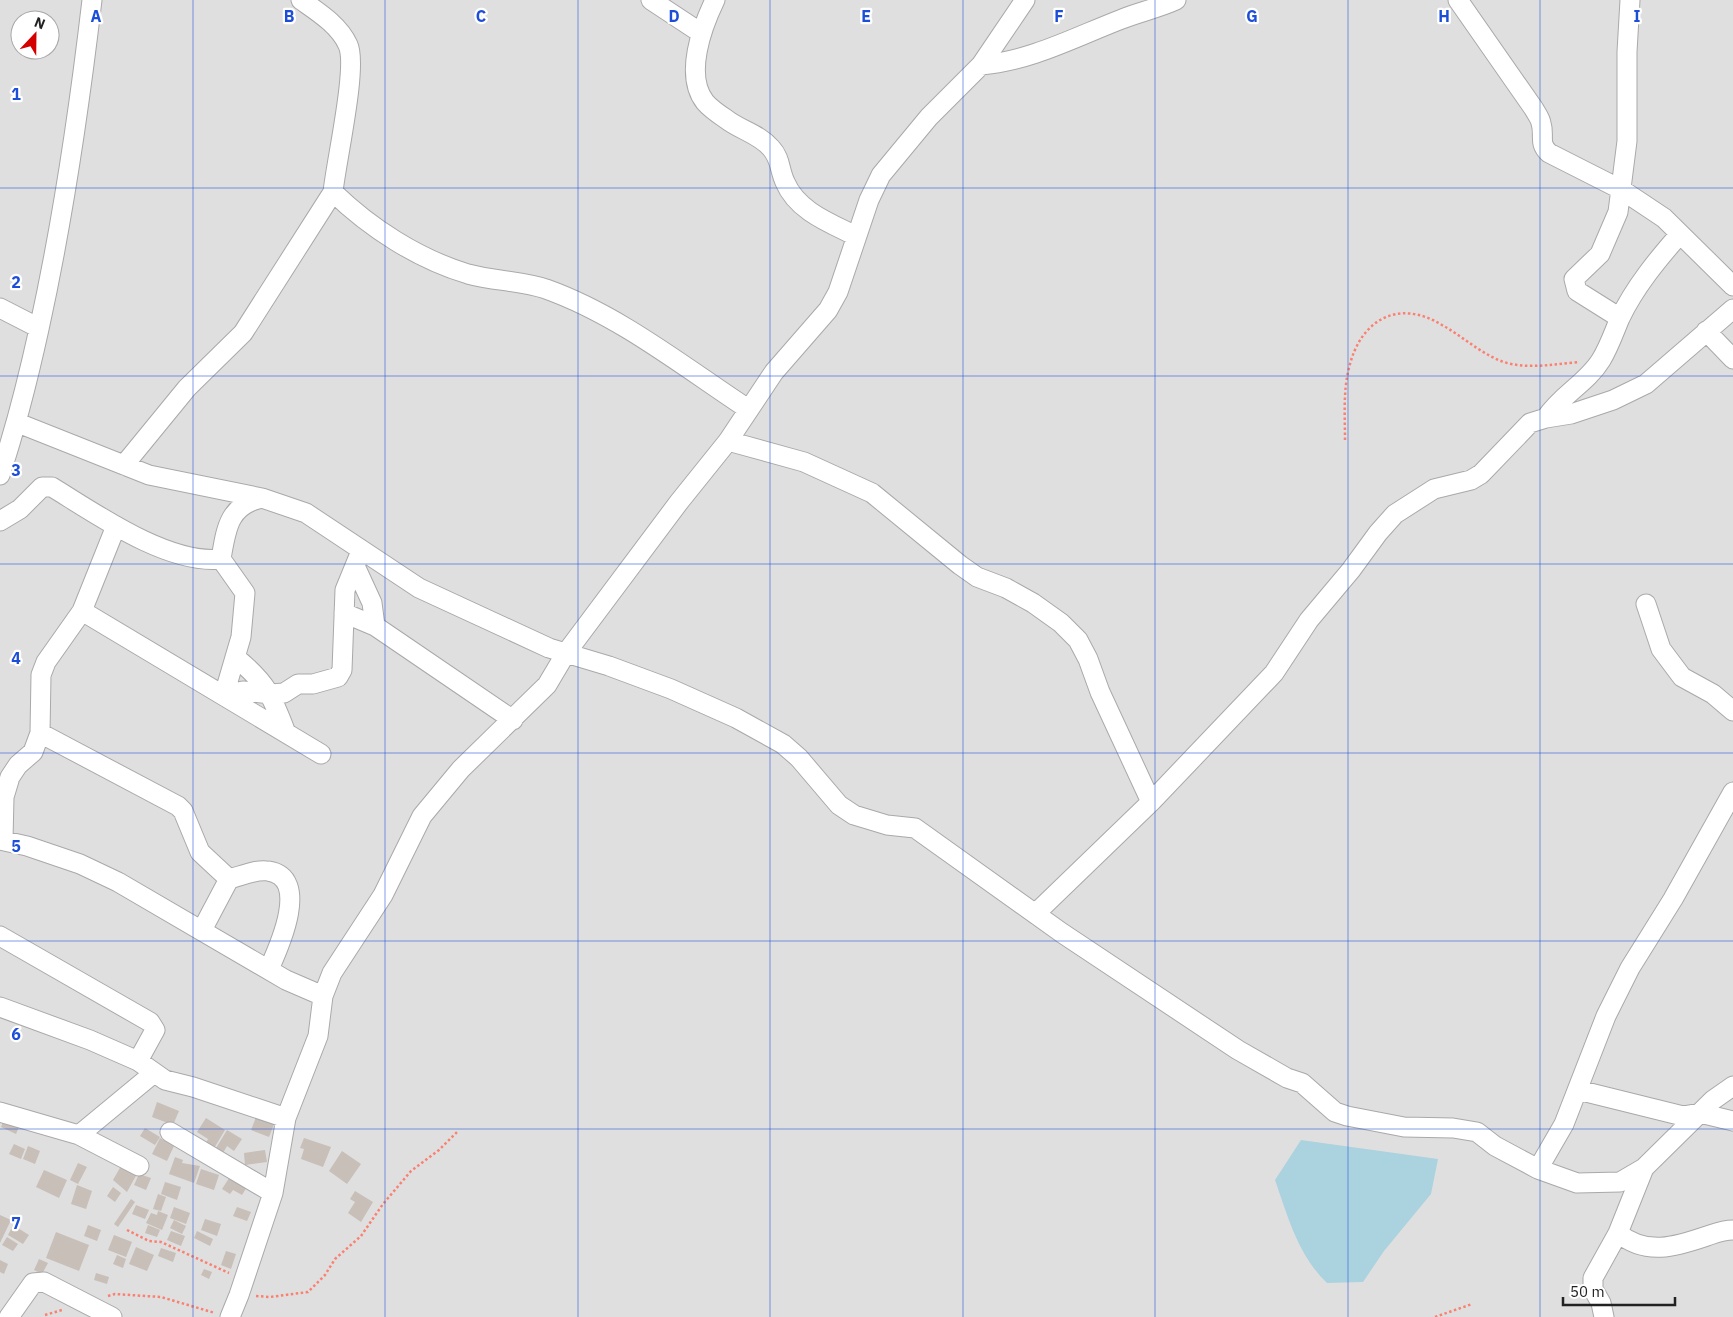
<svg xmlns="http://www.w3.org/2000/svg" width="1733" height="1317" font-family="'IBM Plex Sans',sans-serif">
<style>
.residential{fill:#e0dfdf;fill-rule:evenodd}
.water{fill:#aad3df}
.building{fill:#c7bfb8}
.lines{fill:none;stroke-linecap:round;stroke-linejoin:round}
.minor-casing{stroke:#a9a9a9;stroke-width:21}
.path{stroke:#fa8072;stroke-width:2.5;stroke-dasharray:2.5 2.5;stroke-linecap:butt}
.minor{stroke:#fff;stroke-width:19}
.grid{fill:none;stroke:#1d4ed8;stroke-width:1;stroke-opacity:0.55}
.grid-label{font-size:16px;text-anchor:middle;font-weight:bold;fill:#1d4ed8;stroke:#fff;stroke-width:4.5;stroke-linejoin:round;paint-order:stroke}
</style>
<rect width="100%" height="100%" fill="#f2efe9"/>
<path class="residential" d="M0,0H1733V1317H0ZM20,20H50V50H20Z"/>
<path class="water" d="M1301,1140L1438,1159L1431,1194L1384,1251L1363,1282L1327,1283C1298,1255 1288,1217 1275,1180Z"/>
<path class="building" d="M157,1102L179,1111L173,1125L152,1117Z
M258,1112L276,1119L269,1137L251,1130Z
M6,1115L21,1122L16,1134L1,1127Z
M206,1118L225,1130L213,1150L205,1145L208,1139L197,1132Z
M145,1128L160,1137L155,1145L140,1136Z
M227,1130L242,1139L234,1151L227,1146L223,1153L216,1148Z
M160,1138L174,1146L167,1161L152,1154Z
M304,1138L331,1147L323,1167L301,1159L304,1149L300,1148Z
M14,1144L25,1149L21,1159L9,1154Z
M28,1146L40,1151L35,1164L23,1159Z
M265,1150L267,1162L245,1165L244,1153Z
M342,1151L361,1164L347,1184L329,1171Z
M175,1157L183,1160L182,1163L200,1166L194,1183L169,1174Z
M78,1163L87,1167L78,1184L70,1180Z
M121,1166L137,1174L127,1192L113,1180Z
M201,1169L219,1175L214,1190L196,1184Z
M44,1170L67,1180L59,1198L36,1187Z
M233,1172L250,1182L242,1195L233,1190L230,1194L222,1189Z
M139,1174L151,1178L146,1190L134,1185Z
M165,1182L181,1187L177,1200L161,1194Z
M77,1185L92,1191L86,1209L71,1204Z
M113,1187L121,1193L115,1202L107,1196Z
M355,1191L373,1202L361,1222L348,1213L355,1202L350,1199Z
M158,1194L166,1197L161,1211L153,1209Z
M131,1199L135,1202L118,1227L114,1224Z
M136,1205L149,1210L145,1219L132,1214Z
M174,1207L190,1213L186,1224L170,1218Z
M237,1207L251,1212L247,1221L233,1216Z
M158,1211L168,1215L162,1230L146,1223L151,1213L157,1215Z
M0,1215L11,1220L0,1243Z
M205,1219L221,1224L217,1236L201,1230Z
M174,1220L186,1226L182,1234L170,1228Z
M13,1225L29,1235L23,1244L8,1235Z
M88,1225L101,1230L97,1241L84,1236Z
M148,1225L160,1230L157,1237L145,1233Z
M171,1231L185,1236L181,1246L167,1240Z
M197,1231L213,1239L210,1246L194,1238Z
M56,1232L89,1245L79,1271L46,1258Z
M114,1235L132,1242L126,1257L108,1250Z
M7,1237L18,1244L13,1251L2,1245Z
M136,1247L154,1255L147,1271L129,1264Z
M161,1248L176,1253L173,1262L158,1256Z
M226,1251L236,1254L231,1269L221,1265Z
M117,1255L126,1259L123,1268L113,1264Z
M39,1259L48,1263L42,1274L34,1270Z
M0,1260L8,1264L4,1274L0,1272Z
M204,1269L212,1272L209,1279L201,1275Z
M96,1273L109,1277L107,1284L94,1280Z"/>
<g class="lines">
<defs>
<path id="minor" d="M301,0C318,12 339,25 348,45C358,66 336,162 333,192C370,228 418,259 468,274C494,281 521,281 546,289C619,315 684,367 748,409
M651,0L701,33
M715,0C702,27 684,75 705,102C710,108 720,115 726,119C740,130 759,134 771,148C781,159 779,169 785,182C797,211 830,223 856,236
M1458,0L1534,109C1536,113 1540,118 1541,123C1545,136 1538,143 1549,153L1622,190L1664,218L1733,286
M981,65C1031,61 1075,37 1122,19C1139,12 1159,8 1176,0
M0,308L39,328
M1620,318L1577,291L1574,279L1600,254L1618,212L1627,141V52L1630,0
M1706,331L1733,359
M1546,418C1561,395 1587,383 1601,360C1609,347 1614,332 1620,318C1635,287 1657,260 1680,234
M18,423L149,475L262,498L306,513L419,588L549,648L609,666L671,689L736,718L783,744L799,758L839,805L854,815L887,825L915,828L1062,933L1238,1050L1287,1078L1302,1083L1335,1112L1347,1116L1404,1127L1453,1128L1477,1132L1495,1146L1538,1169L1577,1183L1620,1182L1644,1168L1713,1100L1733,1086
M728,441L804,462L872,493L960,565L977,577L1006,588L1033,603L1061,623L1078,640L1088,659L1100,692L1151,802
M124,465L187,388L243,333L333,192
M0,475C16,427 28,379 39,329C63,220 79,111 92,0
M262,498C228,505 226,530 221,559L245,593L241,637L224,695L243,691L271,694L284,693L298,684H313L338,677L342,670L345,590L361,551
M0,521L20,509L42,487H52C96,514 168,565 221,559
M355,566L372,603L375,626
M1646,604L1661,649L1682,677L1713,694L1733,711
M82,611L321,754
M344,613L375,626L513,720
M235,657C267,683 272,696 286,733
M40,733L178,806L183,811L200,852L229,879
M0,840L27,846L80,864L118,882L286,980L323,996
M3,840L4,797L10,777L18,765L33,752L40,733L41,675L46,662L82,611L116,526
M1035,914L1151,802L1274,673L1309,620L1351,570L1378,533L1395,514L1434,489L1471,480L1481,474L1530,423L1546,418L1571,414L1613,400L1646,384L1733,309
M202,930L229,879C241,876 256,869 268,871C311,877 279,947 269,969
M0,936L150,1022L155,1030L138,1061
M0,1007L90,1040L138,1061L165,1080L193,1087L286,1118
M1578,1090L1683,1116L1700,1113L1733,1121
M0,1112L79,1135L139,1166
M170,1132L273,1193
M79,1135L154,1073
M1538,1169L1564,1124L1606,1016L1630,968L1673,899L1733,792
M1618,1233C1646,1256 1675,1247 1707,1236C1716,1233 1723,1230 1733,1230
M9,1317L33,1283L44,1282L112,1317
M230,1317L239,1295L273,1193L286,1118L318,1036L323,996L332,973L383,895L422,816L461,769L547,685L566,653L679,502L728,441L774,372L828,310L838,292L869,200L881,175L929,117L981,65L1025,0
M1604,1317L1601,1303L1593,1289V1278L1618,1233L1644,1168"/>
</defs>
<use href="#minor" class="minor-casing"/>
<path class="path" d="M1345,440C1345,416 1343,391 1349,368C1360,320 1398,298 1442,325C1464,337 1483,356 1507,363C1532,369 1554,364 1579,362
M127,1230L149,1241L161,1242L229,1273
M108,1296L115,1294L161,1297L215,1313
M256,1296L270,1297L308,1292L325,1275L335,1259L361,1236L383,1204L411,1171L439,1150L458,1131
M45,1315L62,1310
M1435,1317L1472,1304"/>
<use href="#minor" class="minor"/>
</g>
<path class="grid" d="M193,0V1317M385,0V1317M578,0V1317M770,0V1317M963,0V1317M1155,0V1317M1348,0V1317M1540,0V1317M0,188H1733M0,376H1733M0,564H1733M0,753H1733M0,941H1733M0,1129H1733"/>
<g class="grid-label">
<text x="96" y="22">A</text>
<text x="289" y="22">B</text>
<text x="481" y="22">C</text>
<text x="674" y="22">D</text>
<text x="866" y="22">E</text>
<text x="1059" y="22">F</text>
<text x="1252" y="22">G</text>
<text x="1444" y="22">H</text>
<text x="1637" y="22">I</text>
<text x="16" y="100">1</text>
<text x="16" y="288">2</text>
<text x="16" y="476">3</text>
<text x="16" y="664">4</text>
<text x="16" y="852">5</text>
<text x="16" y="1040">6</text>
<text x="16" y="1229">7</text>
</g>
<g transform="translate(35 35) rotate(22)"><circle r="24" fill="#ffffff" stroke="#a7a7a7"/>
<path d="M0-4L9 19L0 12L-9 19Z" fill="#d40000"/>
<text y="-8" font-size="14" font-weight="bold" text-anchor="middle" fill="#222222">N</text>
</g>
<path d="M1563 1297v8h112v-8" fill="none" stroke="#222222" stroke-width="2.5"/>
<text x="1570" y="1297" font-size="15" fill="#222222" stroke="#ffffff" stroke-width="4" paint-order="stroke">50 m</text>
</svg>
